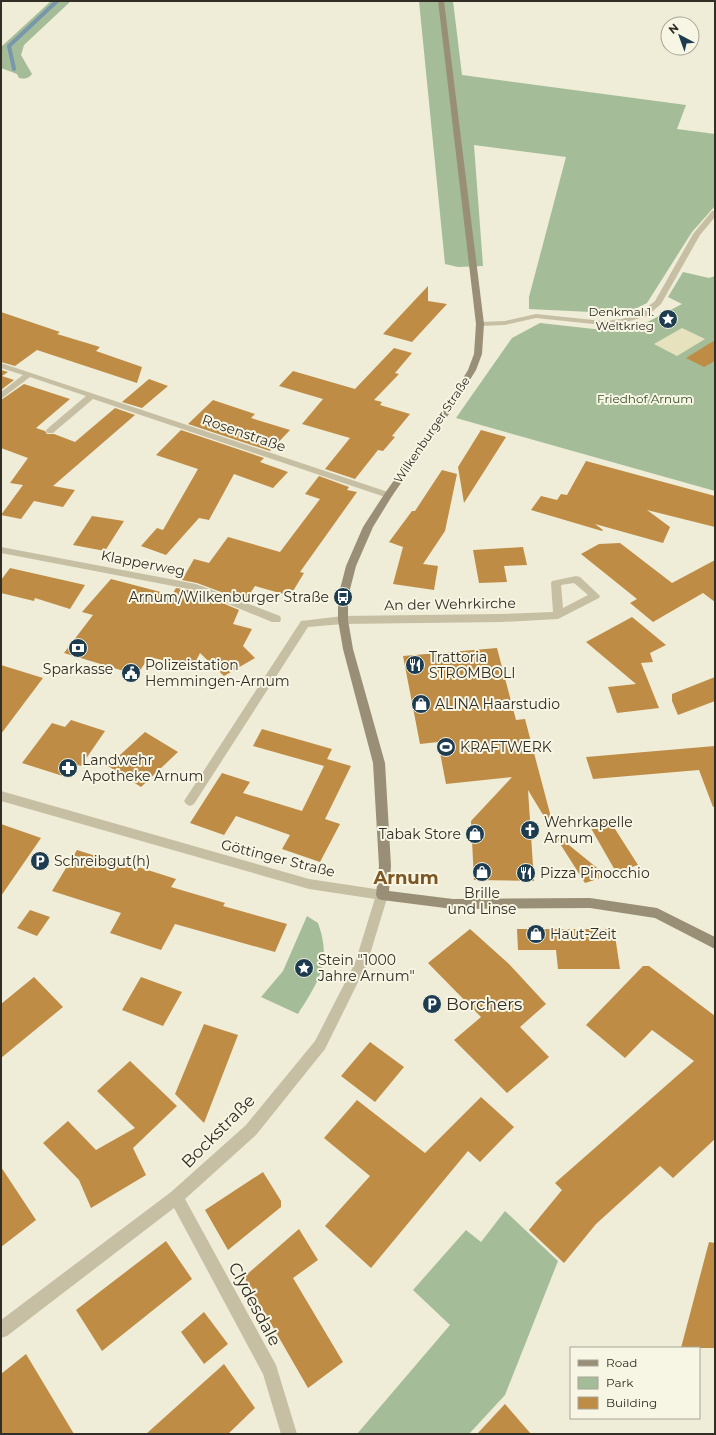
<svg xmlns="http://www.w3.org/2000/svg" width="716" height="1435" font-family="Montserrat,sans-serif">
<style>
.green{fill:#a4bd98}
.plaza{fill:#e6e2be}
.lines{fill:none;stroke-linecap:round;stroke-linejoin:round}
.stream{stroke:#7897aa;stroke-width:4}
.building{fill:#bf8c45}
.minor{fill:#c6bfa4;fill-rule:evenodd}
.tertiary{fill:#c6bfa4;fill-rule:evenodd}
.secondary{fill:#998f76;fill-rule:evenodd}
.labels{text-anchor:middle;stroke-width:4;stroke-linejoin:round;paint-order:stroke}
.far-poi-label{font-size:12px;fill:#322d25;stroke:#f7f5e3;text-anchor:end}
.far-park-label{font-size:12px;fill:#354e2a;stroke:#f7f5e3}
.far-street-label{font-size:12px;fill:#322d25;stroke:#f7f5e3}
.street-label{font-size:14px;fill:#322d25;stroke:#f7f5e3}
.poi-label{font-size:14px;fill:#322d25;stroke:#f7f5e3;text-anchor:start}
.near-poi-label{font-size:17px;fill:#322d25;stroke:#f7f5e3;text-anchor:start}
.near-street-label{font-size:17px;fill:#322d25;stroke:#f7f5e3}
.district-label{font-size:18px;font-weight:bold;fill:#7c5623;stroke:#f7f5e3}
</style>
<rect width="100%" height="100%" fill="#efecd7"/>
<path class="green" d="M51,1H71L24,45L21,55L32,74C28,79 25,79 19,78L17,74L1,68V47Z
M419,1H453L462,75L686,105L677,129L715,134V206L692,232L647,303L631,311L611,313L529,309V297L566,157L474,145L483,266L458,267L445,264Z
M683,272L709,278L715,276V491L456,418L512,338L540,323L603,330L634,329L682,304L668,297Z
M307,916L318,923C332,962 319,981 298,1014L261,997L283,971Z
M505,1211L558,1261L505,1395L469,1434H357L450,1325L413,1290L466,1230L481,1242Z"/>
<path class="plaza" d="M682,328L705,339L677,356L654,344Z"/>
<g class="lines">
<path class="stream" d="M14,69L9,46L57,1"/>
</g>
<path class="building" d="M428,286V301L447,304L412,342L383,334Z
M1,312L60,332L57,334L100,347L96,351L142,367L137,383L37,350L15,366L1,362Z
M715,340V361L704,367L686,358Z
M394,348L412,353L395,373L399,374L374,400L382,402L380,405L410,414L392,436L395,437L383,451L378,450L355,479L325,469L350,438L302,424L323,399L279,386L293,371L355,389Z
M1,370L8,372L2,376L14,380L1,390Z
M149,379L168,386L142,408L122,402Z
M24,384L70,399L36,428L45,431L47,434H54L75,442L115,408L135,415L53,486L75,490L63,507L34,501L21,519L1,515L23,485L10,483L28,458L1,448V400Z
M213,400L255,414L251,418L290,430L270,451L188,424Z
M181,430L264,458L260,462L288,472L273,488L234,474L209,520L199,518L166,555L141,546L157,528L163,530L198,469L156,455Z
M481,430L506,437L464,503L458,467Z
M586,461L715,496V527L647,510L670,527L663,543L595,524L603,530L602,531L531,510L541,496L557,500L561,494L567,495Z
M442,470L457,474L445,531L423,564L438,566L434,590L393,584L403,547L389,542L412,511H415Z
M319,476L349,487L347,490L357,492L300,572L304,573L290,596L255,586L245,601L197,583L182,580L194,559L209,563L228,537L280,552L320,499L305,494Z
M92,516L124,521L105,551L73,545Z
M620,543L672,583L715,560V602L703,593L653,622L630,603L637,599L581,554L599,544Z
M523,547L527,565L504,566L507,582L479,583L473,550Z
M10,568L85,585L70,609L35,598L34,601L1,593V580Z
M111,579L172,595L176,588L194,591L239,610L233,624L252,629L243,646L255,658L224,676L200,653L193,667L149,657L137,675L64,653L93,615L82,612Z
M632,617L666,645L650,653L653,662L641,663L659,708L617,713L608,687L636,684L586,642Z
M497,648L516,720L525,719L552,821L548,823L528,790L534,881L474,880L471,821L512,777L446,784L438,742L420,744L403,656Z
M1,665L43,678L1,734Z
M715,677V701L678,715L672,701V694Z
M71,720L105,731L81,766L75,764L66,777L22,763L52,723L65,727Z
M262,729L332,749L327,759L351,766L325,819L340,824L320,862L282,849L290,835L236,816L224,835L190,823L222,773L250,782L243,793L302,811L324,766L253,746Z
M145,732L178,752L141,787L108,766Z
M715,746V806L713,807L699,770L593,779L586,757Z
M607,818L615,829L638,865L616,872L588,823Z
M1,824L41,838L1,896Z
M559,837L607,876L585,883L557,839Z
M77,850L134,868L135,866L176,879L171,887L225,903L223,906L287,924L275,952L175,924L161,950L110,933L121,913L52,891Z
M30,910L50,917L37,936L17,928Z
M470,929L509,964L546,1004L520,1027L549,1057L507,1093L454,1040L481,1017L428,963Z
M517,929H614L620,969H558L556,950H518Z
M643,966H649L715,1016V1139L673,1178L660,1166L596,1224L564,1263L529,1230L562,1190L555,1183L694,1061L652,1030L625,1058L586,1025Z
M34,977L63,1007L1,1058V1004Z
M141,977L182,992L163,1026L122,1010Z
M204,1024L238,1035L204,1123L175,1094Z
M370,1042L404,1067L375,1102L341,1076Z
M130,1061L177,1106L133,1148L146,1175L91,1208L79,1180L43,1143L68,1121L96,1150L135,1128L97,1091Z
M481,1097L514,1127L480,1162L468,1151L371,1268L325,1226L370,1176L324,1138L357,1100L425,1153Z
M1,1167L36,1220L1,1247Z
M263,1172L281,1201V1207L228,1250L205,1210Z
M299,1229L318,1260L293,1278L343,1362L308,1388L244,1277Z
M166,1241L192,1279L102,1351L76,1310Z
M709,1242L715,1243V1348H681Z
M204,1312L228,1344L204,1364L181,1332Z
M26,1354L74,1434H1V1374Z
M224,1364L255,1408L228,1434H146Z
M505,1404L531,1434H477Z"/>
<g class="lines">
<path class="minor" d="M712,211H715V217L700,235L661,304L647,316L623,323L603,325L536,318L505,325L480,326L476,324L480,322L505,321L536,314L603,321L622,319L641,312L655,301L693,234Z
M1,363L391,493L393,495L391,497H385L93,399L53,433H47L46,431L47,429L86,396L30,377L1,399V392L23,375L1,368Z
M1,547L196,584L280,616L281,619L280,622H272L194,590L1,553Z
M576,576L580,577L600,596L599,598L558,619L501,622L343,624L308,627L194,804L190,806L186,804L184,801L186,798L301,621L343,616L501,614L553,612L551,583L552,581ZM574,583L588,595L563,608L561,585Z
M382,890L386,891L388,895L367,964L325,1049L256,1135L185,1199L276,1365L297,1434H281L263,1374L174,1208L7,1336L1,1338V1320L171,1192L246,1125L315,1041L355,963L376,895L378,891Z"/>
<path class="tertiary" d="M1,791L309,879L382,890L386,891L388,895L386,899L382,900L309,889L1,801Z"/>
<path class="secondary" d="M438,1H444L484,324L482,354L476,370L447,417L392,496L373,527L356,566L348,597V620L353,649L385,763L391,866L389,891L453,899L590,898L657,908L715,937V949L655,918L590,908L453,909L382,900L378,899L376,895L379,866L373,763L343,649L338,620V597L346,566L363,527L385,493L439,417L468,370L474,354L476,324Z"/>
</g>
<defs>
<symbol id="sight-disc" viewBox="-11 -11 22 22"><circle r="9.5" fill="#1d3c50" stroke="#f7f5e3"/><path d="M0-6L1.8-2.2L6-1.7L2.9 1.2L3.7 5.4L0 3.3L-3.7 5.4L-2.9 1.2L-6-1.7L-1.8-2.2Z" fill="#fff"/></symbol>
<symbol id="bus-disc" viewBox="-11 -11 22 22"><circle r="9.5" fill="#1d3c50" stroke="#f7f5e3"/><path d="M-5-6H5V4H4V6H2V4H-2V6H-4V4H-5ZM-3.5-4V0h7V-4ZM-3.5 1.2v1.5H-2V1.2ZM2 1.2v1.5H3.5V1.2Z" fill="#fff"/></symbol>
<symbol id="bank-disc" viewBox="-11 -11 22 22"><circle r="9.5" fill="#1d3c50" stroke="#f7f5e3"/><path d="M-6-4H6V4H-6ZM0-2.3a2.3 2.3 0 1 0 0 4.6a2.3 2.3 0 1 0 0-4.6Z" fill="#fff"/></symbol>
<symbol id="restaurant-disc" viewBox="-11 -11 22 22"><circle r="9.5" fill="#1d3c50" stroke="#f7f5e3"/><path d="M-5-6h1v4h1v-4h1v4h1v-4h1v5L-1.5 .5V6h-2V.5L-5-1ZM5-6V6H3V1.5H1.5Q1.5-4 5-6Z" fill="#fff"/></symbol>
<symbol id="civic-disc" viewBox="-11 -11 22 22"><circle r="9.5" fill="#1d3c50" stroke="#f7f5e3"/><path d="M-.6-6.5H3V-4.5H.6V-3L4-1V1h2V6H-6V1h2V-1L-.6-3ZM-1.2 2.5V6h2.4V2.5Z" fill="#fff"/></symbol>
<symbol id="shop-disc" viewBox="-11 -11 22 22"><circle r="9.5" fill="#1d3c50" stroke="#f7f5e3"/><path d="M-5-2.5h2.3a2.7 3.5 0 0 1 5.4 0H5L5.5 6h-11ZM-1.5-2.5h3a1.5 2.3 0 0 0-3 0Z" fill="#fff"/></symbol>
<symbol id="stadium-disc" viewBox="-11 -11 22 22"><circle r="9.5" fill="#1d3c50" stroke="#f7f5e3"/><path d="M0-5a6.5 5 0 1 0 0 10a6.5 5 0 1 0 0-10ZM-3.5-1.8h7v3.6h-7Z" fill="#fff"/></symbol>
<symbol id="pharmacy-disc" viewBox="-11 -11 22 22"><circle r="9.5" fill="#1d3c50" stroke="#f7f5e3"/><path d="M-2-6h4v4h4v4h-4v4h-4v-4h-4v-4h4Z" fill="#fff"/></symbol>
<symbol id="church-disc" viewBox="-11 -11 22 22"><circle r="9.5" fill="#1d3c50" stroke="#f7f5e3"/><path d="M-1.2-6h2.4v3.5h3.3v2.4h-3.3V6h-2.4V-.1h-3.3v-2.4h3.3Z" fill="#fff"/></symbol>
<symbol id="parking-disc" viewBox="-11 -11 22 22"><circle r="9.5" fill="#1d3c50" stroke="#f7f5e3"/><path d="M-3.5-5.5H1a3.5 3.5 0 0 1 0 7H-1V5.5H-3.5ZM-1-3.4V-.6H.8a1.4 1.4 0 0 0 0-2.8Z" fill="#fff"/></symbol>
</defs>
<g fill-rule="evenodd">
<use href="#sight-disc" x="657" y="308" width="22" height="22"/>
<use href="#bus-disc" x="332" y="586" width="22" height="22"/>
<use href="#bank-disc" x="67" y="637" width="22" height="22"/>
<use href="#restaurant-disc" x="404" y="654" width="22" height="22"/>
<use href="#civic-disc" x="120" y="662" width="22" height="22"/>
<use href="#shop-disc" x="410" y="693" width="22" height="22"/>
<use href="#stadium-disc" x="435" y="736" width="22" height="22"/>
<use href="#pharmacy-disc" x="57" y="757" width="22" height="22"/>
<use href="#church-disc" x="519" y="819" width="22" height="22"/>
<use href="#shop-disc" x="464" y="823" width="22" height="22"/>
<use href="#parking-disc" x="29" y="850" width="22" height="22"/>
<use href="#shop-disc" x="471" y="861" width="22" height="22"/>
<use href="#restaurant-disc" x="515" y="862" width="22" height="22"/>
<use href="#shop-disc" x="525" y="923" width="22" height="22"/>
<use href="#sight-disc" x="293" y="957" width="22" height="22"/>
<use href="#parking-disc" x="421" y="993" width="22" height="22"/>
</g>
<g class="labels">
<g class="far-poi-label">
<text x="654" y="316">Denkmal 1.<tspan x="654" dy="14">Weltkrieg</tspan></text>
</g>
<g class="far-park-label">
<text x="645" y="403">Friedhof Arnum</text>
</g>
<g class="far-street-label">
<text transform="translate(432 430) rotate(-56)" y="4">Wilkenburger Straße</text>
</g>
<g class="street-label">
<text transform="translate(244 433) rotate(19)" y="5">Rosenstraße</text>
<text transform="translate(143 563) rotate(11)" y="5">Klapperweg</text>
<text transform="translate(450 604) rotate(-1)" y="5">An der Wehrkirche</text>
<text transform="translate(278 858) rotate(14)" y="5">Göttinger Straße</text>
</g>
<g class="poi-label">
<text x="329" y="602" text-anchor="end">Arnum/Wilkenburger Straße</text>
<text x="429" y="662">Trattoria<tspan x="429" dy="16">STROMBOLI</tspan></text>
<text x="145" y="670">Polizeistation<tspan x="145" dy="16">Hemmingen-Arnum</tspan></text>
<text x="78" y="674" text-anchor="middle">Sparkasse</text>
<text x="435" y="709">ALINA Haarstudio</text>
<text x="460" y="752">KRAFTWERK</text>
<text x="82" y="765">Landwehr<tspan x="82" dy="16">Apotheke Arnum</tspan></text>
<text x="544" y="827">Wehrkapelle<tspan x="544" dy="16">Arnum</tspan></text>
<text x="461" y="839" text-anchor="end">Tabak Store</text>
<text x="54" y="866">Schreibgut(h)</text>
<text x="540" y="878">Pizza Pinocchio</text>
<text x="482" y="898" text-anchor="middle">Brille<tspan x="482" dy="16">und Linse</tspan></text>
<text x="550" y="939">Haut-Zeit</text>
<text x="318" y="965">Stein "1000<tspan x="318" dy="16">Jahre Arnum"</tspan></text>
</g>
<g class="near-poi-label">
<text x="446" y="1010">Borchers</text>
</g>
<g class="near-street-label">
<text transform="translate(218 1131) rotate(-45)" y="6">Bockstraße</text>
<text transform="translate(255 1304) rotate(62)" y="6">Clydesdale</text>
</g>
<g class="district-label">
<text x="406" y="884">Arnum</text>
</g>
</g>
<rect width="716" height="1435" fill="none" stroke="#322d25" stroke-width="4"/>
<rect x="570" y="1347" width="130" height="72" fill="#f7f5e3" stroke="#a8a597"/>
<rect x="578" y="1360" width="20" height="6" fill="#998f76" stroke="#a8a597"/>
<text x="606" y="1367" font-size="12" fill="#322d25">Road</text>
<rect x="578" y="1377" width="20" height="12" fill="#a4bd98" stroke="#a8a597"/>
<text x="606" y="1387" font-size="12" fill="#322d25">Park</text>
<rect x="578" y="1397" width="20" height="12" fill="#bf8c45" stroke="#a8a597"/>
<text x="606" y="1407" font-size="12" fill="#322d25">Building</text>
<g transform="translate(680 36) rotate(319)"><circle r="19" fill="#f7f5e3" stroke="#a8a597"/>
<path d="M0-3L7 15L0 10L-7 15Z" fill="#1d3c50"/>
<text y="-6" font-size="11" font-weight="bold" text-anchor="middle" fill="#322d25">N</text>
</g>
</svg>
